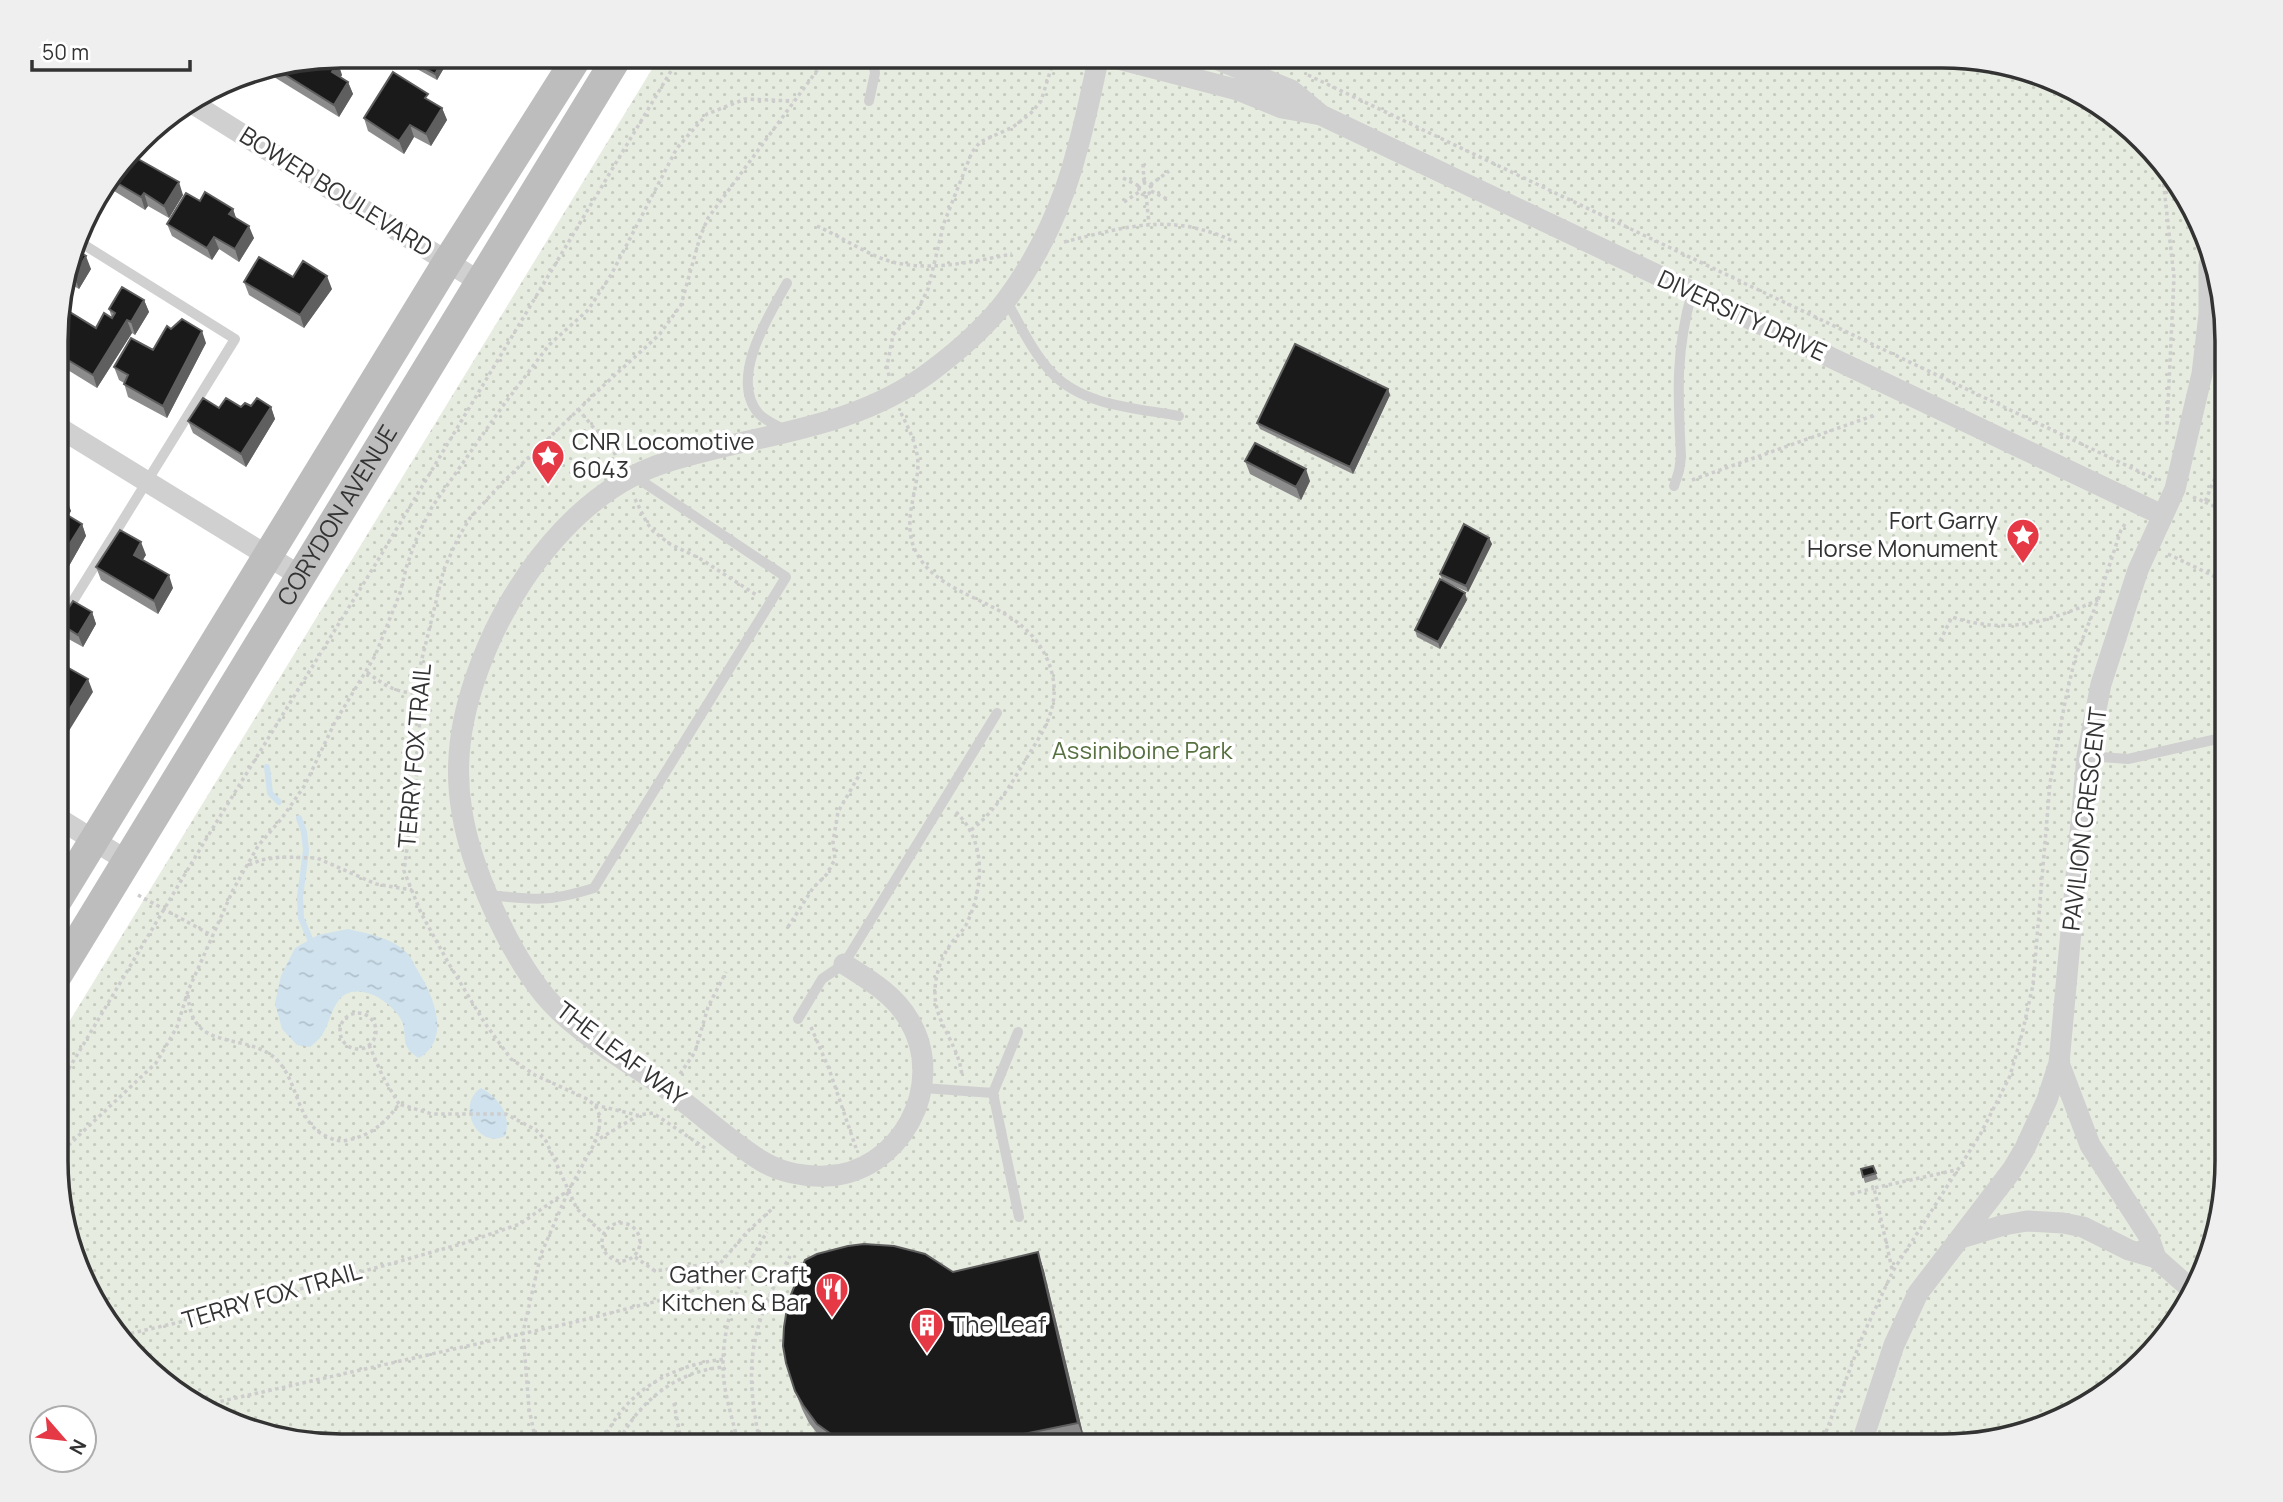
<svg xmlns="http://www.w3.org/2000/svg" width="2283" height="1502" font-family="Manrope,sans-serif">
<style>
.park{fill:url(#park-dots)}
.water{fill:url(#water-ripples)}
.lines{fill:none;stroke-linecap:round;stroke-linejoin:round}
.stream{stroke:#cfe2ee;stroke-width:6}
.path{stroke:#cdcdcd;stroke-width:3.5;stroke-dasharray:3.5 3.5;stroke-linecap:butt}
.service{stroke:#d0d0d0;stroke-width:10}
.minor{stroke:#d0d0d0;stroke-width:21}
.secondary{stroke:#bdbdbd;stroke-width:30}
.wall{fill:#8c8c8c}
.shaded-wall{fill:#5f5f5f}
.building{fill:#1a1a1a;stroke:#5f5f5f;stroke-width:2}
.labels{text-anchor:middle;stroke-width:7;stroke-linejoin:round;paint-order:stroke}
.street-label{font-size:24px;fill:#333;stroke:#fff}
.poi-label{font-size:24px;fill:#333;stroke:#fff;text-anchor:start}
.park-label{font-size:24px;fill:#56703f;stroke:#fff}
.rim{fill:none;stroke:#333;stroke-width:3.5}
</style>
<defs>
<pattern id="park-dots" width="8" height="8" patternUnits="userSpaceOnUse" patternTransform="scale(1.75)"><rect width="8" height="8" fill="#e6ecdf"/><path d="M2 2h.1M6 6h.1" fill="none" stroke="#c6cbc0" stroke-width="1.8" stroke-linecap="round"/></pattern>
<pattern id="water-ripples" width="26" height="14" patternUnits="userSpaceOnUse" patternTransform="scale(1.75)"><rect width="26" height="14" fill="#cfe2ee"/><path d="M2 4q2-2 4 0t4 0M15 11q2-2 4 0t4 0" fill="none" stroke="#b2c2cd"/></pattern>
</defs>
<rect width="100%" height="100%" fill="#fff"/>
<path class="park" d="M660,56H1942L2033,71L2101,104L2189,199L2226,323V1179L2212,1252L2179,1320L2084,1408L1960,1445L341,1446L250,1431L182,1398L94,1304L58,1197V1040Z"/>
<path class="water" d="M348,929C368,934 391,937 407,953C411,957 415,966 418,971C433,995 452,1039 419,1058C396,1045 411,1033 399,1016C391,1005 377,994 363,992C333,988 334,1016 322,1035C319,1040 314,1043 310,1047L297,1045L282,1029L275,1003L281,976L295,948L318,935Z
M481,1088C499,1098 512,1115 505,1136C478,1150 455,1105 481,1088Z"/>
<g class="lines">
<path class="stream" d="M267,767L270,793L279,802
M299,818L304,832L306,850L300,897L301,918L310,939"/>
<path class="path" d="M1308,75L2157,480
M1143,164L1144,182
M2162,170L2174,277L2167,425
M1123,178L1139,186
M1139 189a6 6 0 1 1 12 0a6 6 0 1 1-12 0Z
M1150,185L1169,171
M1151,191L1167,199
M1146,195L1149,224
M1124,202L1139,192
M817,226C842,237 872,258 897,263C935,271 975,261 1012,254
M1064,242C1129,226 1172,212 1235,242
M889,376L887,366L893,335L919,307L928,289L944,223L972,152L980,142L1013,127L1031,113L1041,101L1055,56
M578,409L614,452L619,463
M901,413C909,429 917,445 918,463C918,493 901,522 916,552C942,603 1021,597 1048,661C1061,693 1052,718 1034,746C1016,775 999,809 971,830
M1692,480L1875,415
M2193,497L2205,502L2213,482L2226,464
M635,499L647,523L653,531L670,544L699,558L758,596
M2205,502L2226,512
M2168,554L2226,582
M1940,641L1952,617C2007,635 2047,622 2098,600
M367,672C385,686 396,693 419,693
M956,812C987,842 984,888 966,925C962,932 957,936 952,942C942,956 935,974 935,992C934,1023 960,1045 962,1077
M249,865L261,860L281,857L317,858L376,884L412,890
M138,895L213,936
M788,927L813,888L827,874L835,859L833,842L838,812L861,772
M188,995C192,1051 236,1032 271,1055C300,1075 293,1123 328,1137C335,1140 340,1142 348,1140C372,1135 385,1123 399,1104L432,1114H506L536,1130L546,1141L577,1209L604,1234
M340 1031a18 18 0 1 1 36 0a18 18 0 1 1-36 0Z
M811,1027L829,1069L856,1148
M369,1045L383,1077L399,1104
M680,1074L695,1052L708,1007L726,972
M58,1087L200,849L378,560L680,56
M595,1105L637,1115
M594,1142L639,1115L653,1113L705,1148
M58,1155L156,1063L177,1027L188,991L233,890L258,846L282,818L305,785L335,722L375,656L400,593L407,565L417,537L432,507L502,407L549,345L588,310L611,275L677,148L707,114L745,99L793,101
M1851,1194L1874,1188
M602 1242a19 19 0 1 1 38 0a19 19 0 1 1-38 0Z
M635,1257L655,1271L722,1262
M1892,1269L1874,1188L1956,1170
M769,1295L791,1307
M124,1335L193,1319L461,1244L520,1224L569,1190L593,1146L599,1130L600,1116L595,1105L585,1098L535,1075L511,1059L484,1022L449,964L421,913L404,871L420,749L418,675L444,569L458,538L470,518L500,485L604,385L659,335L681,305L700,237L708,218L827,57
M674,1403L682,1446
M200,1406L579,1321L685,1294L700,1287L747,1232L772,1209
M1821,1445L1863,1335L1893,1271L1980,1135L2010,1076L2022,1034L2033,985L2050,783L2065,702L2075,658L2098,600L2121,530L2127,521
M537,1446L529,1409L523,1332L541,1254L568,1192
M601,1446C622,1393 670,1365 725,1359
M617,1446C636,1403 677,1370 725,1367
M739,1446C734,1425 727,1403 724,1382C718,1330 740,1275 767,1232
M762,1446C757,1434 756,1421 754,1408C745,1347 761,1308 790,1256"/>
<path class="service" d="M869,101L875,73L872,56
M1006,300C1020,325 1033,353 1052,373C1083,406 1137,408 1179,416
M787,431C778,426 766,421 759,414C728,379 769,315 787,283
M1674,486L1679,471L1681,457C1678,397 1675,351 1692,293
M58,621L60,622L235,339L78,241
M2087,756L2128,759L2226,737
M489,895C534,900 550,902 594,888L786,577L634,476
M798,1019L822,979L844,964L997,713
M923,1088L993,1093L1019,1217
M993,1093L1018,1032"/>
<path class="minor" d="M1107,56L1238,90L1282,108L1321,115L2162,515
M1209,56L1291,90L1320,114
M192,103L480,282
M58,427L302,577
M58,818L127,861
M844,964C869,980 894,994 909,1020C948,1085 900,1174 825,1176C803,1177 779,1172 760,1160C728,1140 699,1112 668,1090C627,1060 578,1035 545,996C509,952 471,869 462,812C451,750 467,691 493,634C528,561 587,487 667,462C758,433 851,431 930,372C958,351 987,326 1007,299C1039,256 1064,202 1077,150C1086,119 1092,87 1099,56
M2059,1063L2090,1145L2148,1235L2156,1258
M1961,1238L2004,1225L2027,1221L2063,1223L2083,1227L2129,1250L2156,1258L2193,1291
M1861,1445L1894,1345L1918,1293L2012,1170L2025,1148L2047,1100L2059,1063L2087,756L2101,684L2138,570L2175,489L2202,374L2209,314V265"/>
<g class="secondary">
<path d="M58,899L448,261L578,56"/>
<path id="s1" d="M58,974L618,56"/>
</g>
</g>
<path class="wall" d="M334,57L333,60L342,75L341,77L348,82L353,94L339,117L274,77L271,70Z
M415,63L444,68L437,80L417,69Z
M431,101L442,108L447,120L431,146L414,137L404,154L368,131L364,118Z
M131,155L183,195L169,218L148,206L145,210L114,191L111,182Z
M200,201L233,209L236,218L254,238L239,262L219,249L212,260L172,236L167,224Z
M75,250L91,269L79,289L65,281Z
M293,277L332,289L304,328L249,295L244,282Z
M144,300L149,312L135,335L132,333L97,388L58,364V319L96,328L112,318L109,309Z
M206,343L167,418L128,397L124,383L119,380L114,367L153,350Z
M1388,389L1390,395L1353,474L1260,429L1257,423Z
M251,406L271,407L275,419L246,467L193,433L188,421L219,408Z
M1245,461L1310,481L1301,500L1250,474Z
M58,494L66,499L71,511L68,516L82,524L86,536L69,566L60,561L58,557Z
M1489,538L1492,544L1468,592L1443,581L1467,600L1440,649L1417,637L1415,630L1442,580L1440,574Z
M146,555L142,560L173,588L158,614L101,580L96,567Z
M92,612L96,624L83,647L63,636L59,623Z
M1873,1166L1878,1179L1865,1183L1861,1169Z
M1038,1252L1044,1271L1085,1442L1064,1446H829L824,1442L809,1423L802,1409L795,1391L953,1272Z"/>
<path class="shaded-wall" d="M338,62L342,75L336,84L332,72Z
M442,62L444,68L437,80L435,74Z
M348,82L353,94L339,117L334,105Z
M442,108L447,120L431,146L426,134Z
M410,125L414,137L404,154L399,141Z
M179,182L183,195L169,218L164,206Z
M144,193L148,206L145,210L141,197Z
M233,209L237,221L229,214Z
M249,226L254,238L239,262L235,249Z
M214,237L219,249L212,260L207,248Z
M86,256L91,269L79,289L74,276Z
M327,276L332,289L304,328L300,315Z
M144,300L149,312L135,335L131,322Z
M127,320L132,333L97,388L93,375Z
M202,331L206,343L167,418L163,406Z
M1388,389L1390,395L1353,474L1350,467Z
M271,407L275,419L246,467L241,454Z
M1306,469L1310,481L1301,500L1296,487Z
M66,499L71,511L64,523L59,510Z
M82,524L86,536L69,566L64,553Z
M1489,538L1492,544L1468,592L1466,586Z
M141,542L146,555L138,568L134,555Z
M169,575L173,588L158,614L154,601Z
M1465,593L1467,600L1440,649L1438,642Z
M92,612L96,624L83,647L78,635Z
M88,679L93,692L59,747L58,728Z
M1038,1252L1044,1271L1085,1442L1078,1423Z"/>
<path class="building" d="M419,56H432L442,62L435,74L415,63Z
M331,58L338,62L332,72L348,82L334,105L276,69Z
M393,72L428,94L425,98L442,108L426,134L410,125L399,141L364,118Z
M131,155L179,182L164,206L144,193L141,197L112,180Z
M205,192L233,209L229,214L249,226L235,249L214,237L207,248L167,224L186,193L200,201Z
M75,250L86,256L74,276L68,273Z
M259,257L293,277L303,261L327,276L300,315L244,282Z
M122,287L144,300L131,322L127,320L93,375L58,354V319L65,309L96,328L104,313L112,318L115,313L109,309Z
M182,319L202,331L163,406L124,384L128,375L114,367L131,338L153,350L167,326L171,329Z
M1295,344L1388,389L1350,467L1257,423Z
M203,398L219,408L226,398L241,407L245,403L251,406L257,398L271,407L241,454L188,421Z
M1255,443L1306,469L1296,487L1245,461Z
M58,494L66,499L59,510L82,524L64,553L58,550Z
M1464,524L1489,538L1466,586L1440,574Z
M120,530L141,542L134,555L169,575L154,601L96,567Z
M1440,579L1465,593L1438,642L1415,630Z
M73,601L92,612L78,635L59,623Z
M58,662L88,679L58,728Z
M1873,1166L1876,1173L1863,1177L1861,1169Z
M864,1244L894,1246L925,1254L953,1272L1038,1252L1078,1423L1009,1437V1446H842L841,1441L817,1424L803,1405L795,1391L786,1363L783,1346L784,1327L788,1302L805,1260L817,1254L848,1246Z"/>
<defs>
<symbol id="sight-pin" viewBox="-11 -11 22 30"><path d="M0 17L-7.5 6A9.5 9.5 0 1 1 7.5 6Z" fill="#e63946" stroke="#fff"/><path d="M0-6L1.8-2.2L6-1.7L2.9 1.2L3.7 5.4L0 3.3L-3.7 5.4L-2.9 1.2L-6-1.7L-1.8-2.2Z" fill="#fff"/></symbol>
<symbol id="restaurant-pin" viewBox="-11 -11 22 30"><path d="M0 17L-7.5 6A9.5 9.5 0 1 1 7.5 6Z" fill="#e63946" stroke="#fff"/><path d="M-5-6h1v4h1v-4h1v4h1v-4h1v5L-1.5 .5V6h-2V.5L-5-1ZM5-6V6H3V1.5H1.5Q1.5-4 5-6Z" fill="#fff"/></symbol>
<symbol id="building-pin" viewBox="-11 -11 22 30"><path d="M0 17L-7.5 6A9.5 9.5 0 1 1 7.5 6Z" fill="#e63946" stroke="#fff"/><path d="M-4-6H4V6H1V3H-1V6H-4ZM-2.5-4.3h1.7v1.8h-1.7ZM.8-4.3h1.7v1.8H.8ZM-2.5-1h1.7V.8h-1.7ZM.8-1h1.7V.8H.8Z" fill="#fff"/></symbol>
</defs>
<g fill-rule="evenodd">
<use href="#sight-pin" x="529" y="437" width="38" height="52"/>
<use href="#sight-pin" x="2004" y="516" width="38" height="52"/>
<use href="#restaurant-pin" x="813" y="1270" width="38" height="52"/>
<use href="#building-pin" x="908" y="1306" width="38" height="52"/>
</g>
<g class="labels">
<g class="street-label">
<text transform="translate(336 192) rotate(32)" y="8">BOWER BOULEVARD</text>
<text transform="translate(1742 316) rotate(25)" y="8">DIVERSITY DRIVE</text>
<text dy="8" stroke="none"><textPath href="#s1" startOffset="537">CORYDON AVENUE</textPath></text>
<text transform="translate(415 756) rotate(-85)" y="8">TERRY FOX TRAIL</text>
<text transform="translate(2085 819) rotate(-83)" y="8">PAVILION CRESCENT</text>
<text transform="translate(621 1054) rotate(37)" y="8">THE LEAF WAY</text>
<text transform="translate(272 1296) rotate(-16)" y="8">TERRY FOX TRAIL</text>
</g>
<g class="poi-label">
<text x="572" y="450">CNR Locomotive<tspan x="572" dy="28">6043</tspan></text>
<text x="1998" y="529" text-anchor="end">Fort Garry<tspan x="1998" dy="28">Horse Monument</tspan></text>
<text x="808" y="1283" text-anchor="end">Gather Craft<tspan x="808" dy="28">Kitchen &amp; Bar</tspan></text>
<text x="951" y="1333">The Leaf</text>
</g>
<g class="park-label">
<text x="1142" y="759">Assiniboine Park</text>
</g>
</g>
<path d="M0 0H2283V1502H0ZM341 68H1942A273 273 0 0 1 2215 341V1161A273 273 0 0 1 1942 1434H341A273 273 0 0 1 68 1161V341A273 273 0 0 1 341 68Z" fill="#efefef" fill-rule="evenodd"/>
<path class="rim" d="M341 68H1942A273 273 0 0 1 2215 341V1161A273 273 0 0 1 1942 1434H341A273 273 0 0 1 68 1161V341A273 273 0 0 1 341 68Z"/>
<g transform="translate(63 1439) rotate(118)"><circle r="33" fill="#ffffff" stroke="#adadad" stroke-width="2"/>
<path d="M0-5L12 26L0 18L-12 26Z" fill="#e63946"/>
<text y="-10" font-size="19" font-weight="bold" text-anchor="middle" fill="#333333">N</text>
</g>
<path d="M32 60v10h158v-10" fill="none" stroke="#333333" stroke-width="3.5"/>
<text x="42" y="60" font-size="21" fill="#333333" stroke="#ffffff" stroke-width="5" paint-order="stroke">50 m</text>
</svg>
